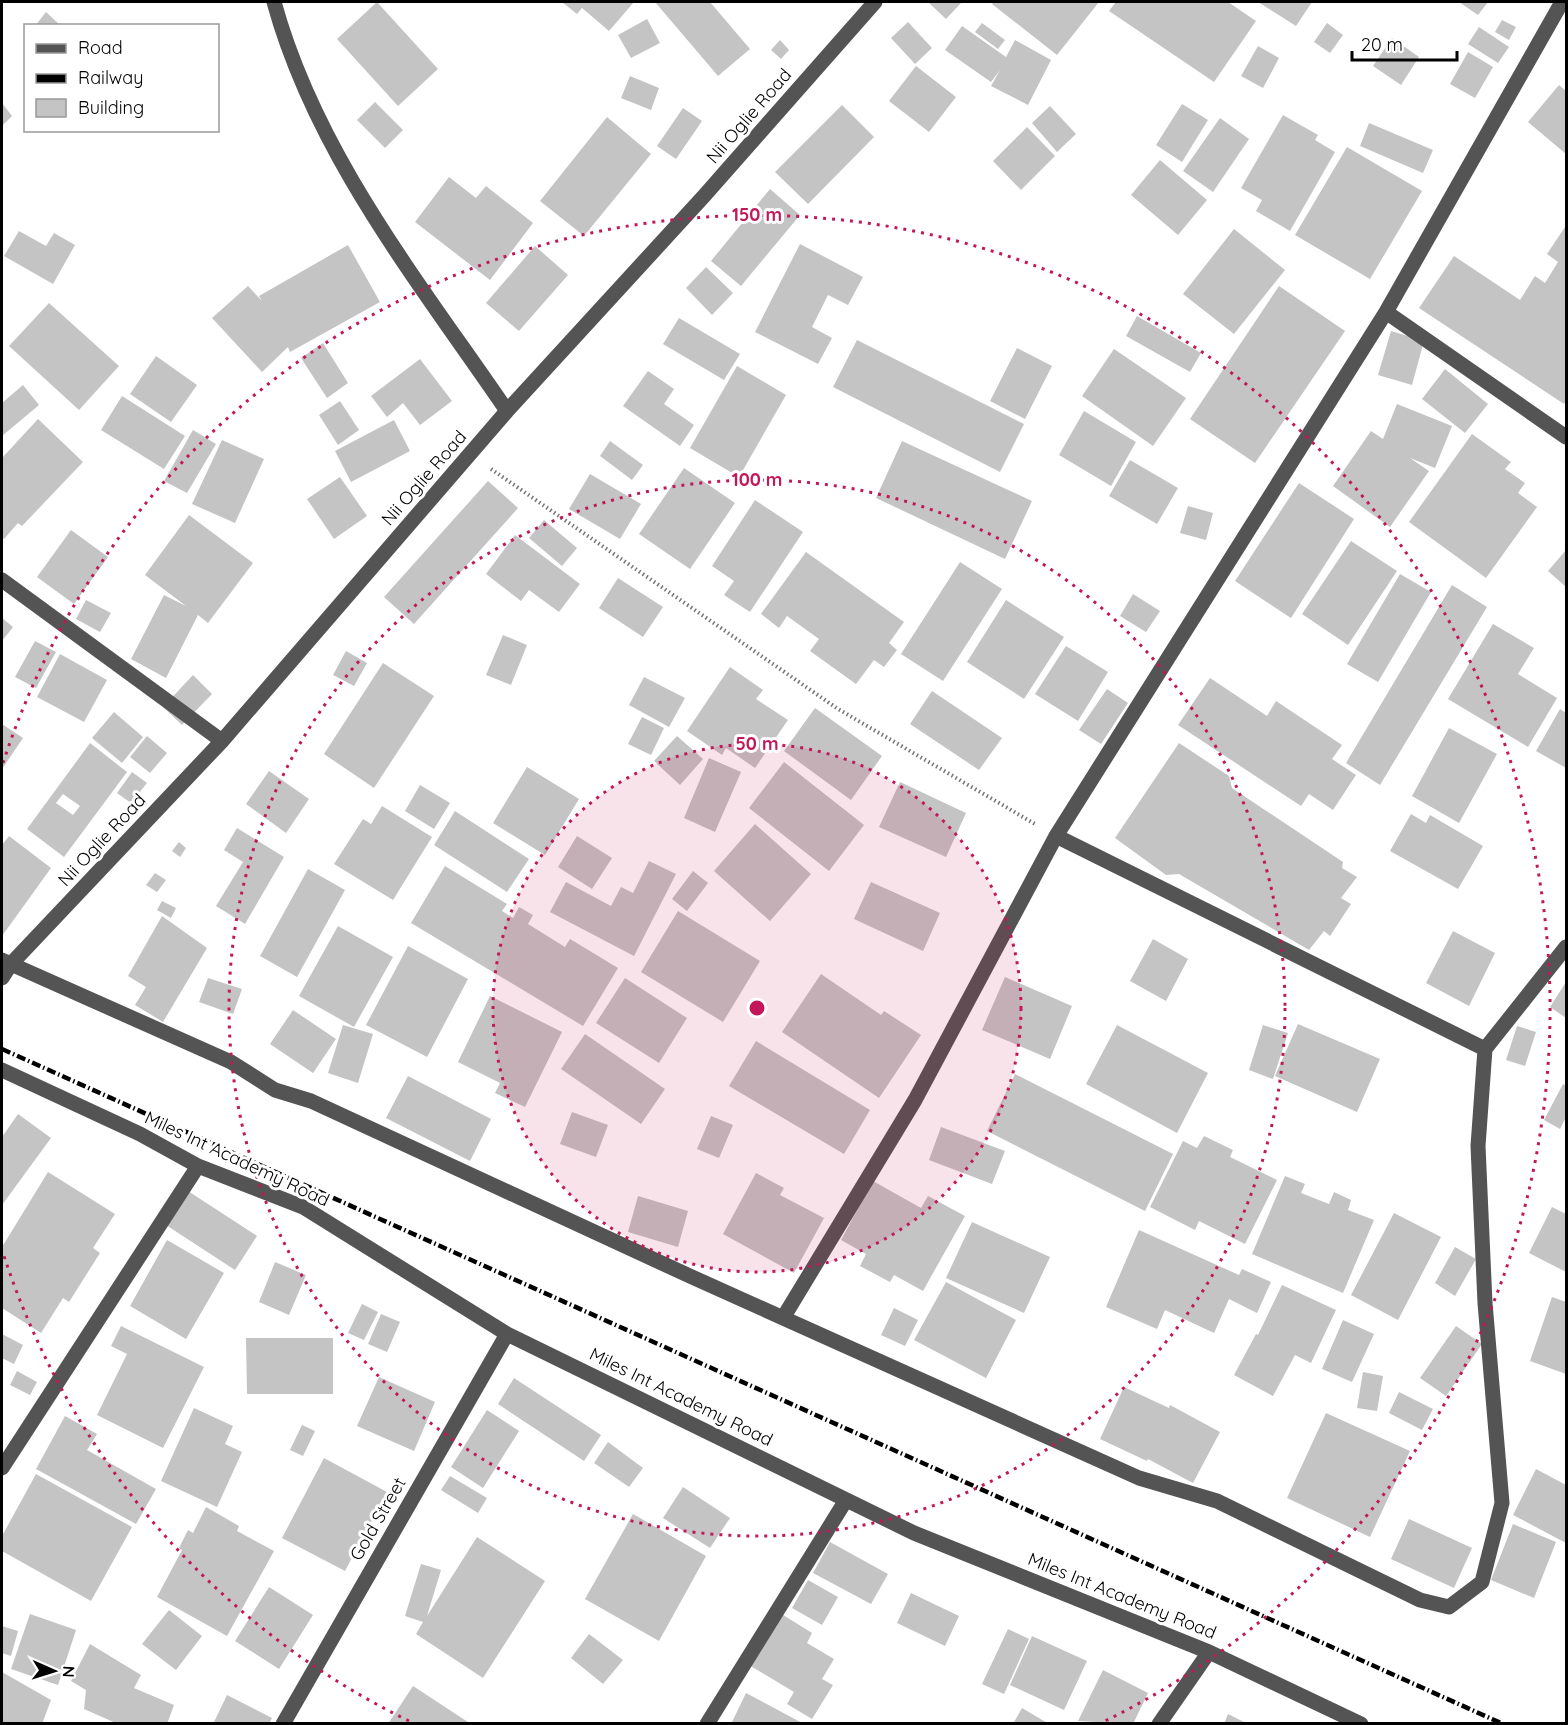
<svg xmlns="http://www.w3.org/2000/svg" width="1568" height="1725" font-family="Quicksand,sans-serif">
<style>
.building{fill:#c4c4c4;fill-rule:evenodd}
.lines{fill:none;stroke-linecap:round;stroke-linejoin:round}
.path{stroke:#767676;stroke-width:4;stroke-dasharray:1.5 3;stroke-linecap:butt}
.minor{stroke:#545454;stroke-width:15}
.rail{stroke:#000;stroke-width:4.5;stroke-dasharray:9 3 1.5 3;stroke-linecap:butt}
.ring{fill:none;stroke:#c2185b;stroke-width:3;stroke-dasharray:3 6}
.labels{text-anchor:middle;stroke-width:6;stroke-linejoin:round;paint-order:stroke}
.street-label{font-size:18px;fill:#000;stroke:#fff}
.centre{fill:#c2185b;stroke:#fff;stroke-width:3}
.ring-label{font-size:18px;text-anchor:middle;font-weight:bold;fill:#c2185b;stroke:#fff;stroke-width:6;stroke-linejoin:round;paint-order:stroke}
</style>
<rect width="100%" height="100%" fill="#fff"/>
<path class="building" d="M377,2L438,69L398,106L337,39Z
M562,2H634L609,31L582,8L577,14Z
M655,2H710L750,49L718,76Z
M928,2H962L946,19Z
M994,2H1099L1057,55L992,4Z
M1116,2H1228L1256,21L1214,82L1109,11Z
M1258,2H1312L1296,26Z
M1459,2H1488L1478,15Z
M46,12L61,26H35Z
M647,19L660,43L631,58L618,35Z
M1502,20L1516,27L1509,40L1495,32Z
M908,22L932,48L915,64L891,38Z
M982,23L1005,40L998,49L975,32Z
M1327,23L1343,35L1330,53L1314,42Z
M962,26L1006,57L1015,40L1051,60L1028,105L991,86L1000,70L991,82L945,50Z
M1479,27L1509,47L1498,63L1468,44Z
M1392,38L1419,57L1401,85L1373,66Z
M780,40L789,50L781,59L771,50Z
M1258,46L1279,58L1263,88L1241,76Z
M1468,52L1493,67L1475,98L1450,84Z
M916,66L956,97L929,132L889,101Z
M630,76L659,88L651,110L621,98Z
M1559,85L1566,91V154L1528,122Z
M375,102L403,130L385,148L357,120Z
M2,103L12,116L2,126Z
M1182,104L1208,120L1182,162L1156,145Z
M842,105L874,137L808,204L775,172Z
M1050,106L1076,134L1057,152L1032,123Z
M683,108L702,121L676,159L657,146Z
M1283,115L1318,135L1315,140L1335,152L1290,231L1256,211L1262,200L1241,188Z
M607,117L651,154L584,236L540,201Z
M1220,118L1249,139L1213,192L1183,171Z
M1369,123L1433,150L1423,173L1360,146Z
M1027,127L1055,156L1021,190L993,161Z
M1347,147L1422,191L1370,279L1295,235Z
M1160,160L1207,200L1178,235L1131,195Z
M449,177L476,198L486,186L533,223L490,280L415,222Z
M770,189L800,215L741,286L711,261Z
M1565,227L1566,400L1564,404L1419,308L1454,256L1520,300L1535,276L1545,283L1558,262L1547,254Z
M1234,229L1285,270L1234,334L1183,294Z
M19,231L46,246L54,233L75,245L53,284L4,256Z
M800,244L863,277L848,305L828,295L812,327L832,338L818,364L755,332Z
M348,245L380,302L290,352L288,347L262,372L212,318L248,286L262,301L259,296Z
M535,246L568,275L519,331L486,303Z
M706,267L733,293L712,315L686,288Z
M1279,286L1345,331L1255,463L1190,419Z
M49,303L119,366L79,410L9,346Z
M1137,316L1201,353L1190,372L1126,336Z
M679,318L740,354L724,380L663,344Z
M1391,331L1424,341L1412,385L1378,375Z
M857,340L1024,424L1000,472L833,387Z
M323,343L348,383L327,398L301,358Z
M1017,348L1052,366L1025,419L990,401Z
M1114,349L1186,398L1153,446L1082,396Z
M156,356L197,385L171,422L130,394Z
M420,359L452,401L420,425L403,403L387,417L371,396Z
M737,366L786,395L739,477L690,448Z
M1445,369L1488,404L1465,433L1422,399Z
M648,371L674,389L664,404L694,425L680,446L623,406Z
M23,385L39,405L2,436V403Z
M122,396L185,436L164,469L101,430Z
M340,401L359,430L338,445L319,415Z
M1397,404L1452,426L1435,468L1410,458L1429,471L1390,527L1333,486L1371,431L1383,439Z
M1084,411L1136,442L1111,486L1059,455Z
M38,419L83,462L22,526L18,523L4,539L2,537V458Z
M394,420L410,451L351,482L335,451Z
M193,430L216,444L187,493L164,481Z
M1472,434L1511,462L1505,469L1525,483L1518,493L1537,507L1486,578L1409,522Z
M222,440L264,459L235,523L192,504Z
M610,441L643,465L632,480L600,456Z
M902,441L1032,501L1005,559L876,498Z
M1130,460L1178,488L1157,524L1109,496Z
M684,468L735,503L690,569L639,534Z
M590,474L641,504L620,539L569,509Z
M340,477L367,516L334,539L307,499Z
M488,481L518,508L414,624L384,597Z
M1299,483L1354,519L1291,618L1235,581Z
M755,500L803,532L750,612L724,595L734,581L712,566Z
M1188,506L1213,513L1206,540L1180,533Z
M189,515L253,563L208,623L198,615L166,678L131,659L164,595L186,606L145,575Z
M544,520L577,548L562,566L529,538Z
M71,530L108,557L74,604L37,577Z
M515,535L580,584L559,612L529,590L521,601L486,574Z
M1351,541L1397,571L1348,645L1302,614Z
M1566,550V587L1548,571Z
M806,552L904,622L889,643L897,650L884,667L874,660L856,684L810,651L819,639L787,616L779,628L761,614Z
M960,562L1002,589L943,681L901,654Z
M1400,574L1431,592L1378,682L1347,664Z
M618,578L663,607L643,637L599,608Z
M1452,585L1487,607L1380,785L1346,763Z
M1133,594L1160,611L1146,632L1120,616Z
M86,600L111,613L100,632L76,619Z
M1006,600L1064,637L1024,699L967,662Z
M2,618L13,627L2,641Z
M1493,624L1534,648L1518,674L1557,698L1528,747L1448,699Z
M503,635L527,645L511,685L486,675Z
M35,641L56,652L36,688L15,677Z
M1066,646L1108,672L1078,721L1035,694Z
M346,651L367,663L354,686L333,675Z
M60,654L107,680L84,722L37,697Z
M383,663L434,696L374,788L324,754Z
M730,667L763,690L756,699L788,720L755,768L726,748L722,755L687,731Z
M193,675L212,694L182,725L163,707Z
M644,677L685,698L669,727L629,705Z
M1210,678L1267,716L1276,701L1342,745L1332,759L1356,775L1333,810L1309,794L1301,806L1178,725Z
M1107,689L1128,703L1101,744L1079,730Z
M932,691L1002,738L979,770L910,724Z
M815,708L882,756L851,800L784,751Z
M1560,709L1566,713V768L1536,751Z
M114,712L143,737L122,763L92,738Z
M642,717L664,728L651,755L628,744Z
M2,724L23,738L2,769Z
M1449,728L1497,754L1459,823L1412,796Z
M147,736L167,753L150,773L130,757Z
M677,736L703,759L680,785L654,761Z
M90,743L127,772L64,857L27,829ZM63,794L80,806L73,815L56,803Z
M1179,743L1229,776L1232,788L1343,862L1342,868L1357,877L1341,898L1351,904L1330,936L1324,931L1309,950L1179,874L1166,875L1115,838Z
M709,758L741,772L715,832L684,818Z
M784,762L864,825L829,871L749,808Z
M527,767L579,799L545,855L493,823Z
M269,771L309,799L286,833L246,804Z
M132,772L147,783L131,803L117,793Z
M900,782L966,813L946,857L879,827Z
M420,785L450,803L434,829L405,811Z
M382,806L432,837L393,900L334,864L363,819L371,824Z
M455,811L529,859L507,892L434,845Z
M1411,814L1426,823L1430,815L1483,846L1458,889L1390,851Z
M755,824L811,874L770,921L714,871Z
M237,828L284,857L245,924L216,906L243,862L224,850Z
M9,836L51,868L2,936V845Z
M577,836L612,858L592,889L558,867Z
M179,842L186,848L180,857L172,851Z
M649,861L676,874L634,956L550,912L566,882L611,906L621,887L633,893Z
M445,866L507,904L502,911L513,918L519,907L533,915L528,924L565,947L570,939L618,968L583,1026L411,923Z
M308,869L345,890L297,977L260,956Z
M693,871L708,883L687,911L672,899Z
M155,873L166,880L157,892L146,885Z
M871,882L940,913L923,951L854,919Z
M162,901L176,908L171,918L157,910Z
M678,911L760,961L723,1022L641,972Z
M162,916L207,948L163,1022L135,1005L146,987L128,976Z
M338,926L393,957L354,1027L299,996Z
M1453,931L1495,953L1469,1006L1426,983Z
M1153,939L1188,959L1166,1001L1130,981Z
M408,946L468,979L427,1057L366,1025Z
M821,974L881,1015L884,1011L921,1035L879,1098L782,1032Z
M1005,977L1072,1006L1050,1059L982,1030Z
M208,978L242,989L233,1014L199,1002Z
M625,978L687,1018L659,1063L596,1023Z
M1566,982V1018L1550,1007Z
M490,996L562,1032L525,1107L495,1093L500,1083L458,1062Z
M293,1010L336,1039L313,1073L270,1044Z
M1298,1024L1380,1059L1357,1112L1275,1076Z
M343,1025L373,1034L358,1083L328,1073Z
M1117,1025L1208,1073L1177,1133L1086,1084Z
M1263,1025L1288,1033L1273,1079L1249,1070Z
M1517,1026L1536,1032L1525,1066L1506,1060Z
M585,1034L665,1089L641,1124L561,1069Z
M756,1041L870,1110L844,1154L729,1086Z
M1015,1074L1173,1154L1145,1211L987,1131Z
M408,1076L491,1119L470,1161L386,1118Z
M1563,1084L1566,1086V1117L1560,1129L1544,1120Z
M572,1112L608,1125L596,1157L560,1144Z
M18,1114L51,1138L2,1205V1137Z
M711,1116L733,1125L719,1158L697,1149Z
M941,1127L1005,1151L992,1184L929,1160Z
M1204,1136L1233,1150L1230,1157L1277,1180L1245,1244L1199,1221L1195,1230L1150,1207L1183,1141L1197,1148Z
M48,1172L115,1214L93,1248L100,1253L69,1302L63,1298L41,1333L2,1308V1247Z
M756,1173L784,1188L780,1195L824,1218L794,1273L723,1234Z
M1285,1176L1305,1184L1301,1193L1329,1204L1334,1192L1351,1200L1348,1210L1374,1220L1343,1293L1252,1254Z
M873,1181L921,1208L928,1196L965,1216L923,1291L894,1275L890,1282L860,1266L866,1254L841,1240Z
M188,1191L257,1236L235,1270L166,1225Z
M638,1196L688,1211L678,1247L628,1232Z
M1552,1207L1566,1214V1272L1529,1253Z
M1394,1213L1441,1237L1398,1320L1351,1295Z
M972,1222L1050,1257L1024,1313L946,1278Z
M1139,1230L1239,1275L1242,1269L1271,1282L1257,1313L1229,1299L1214,1333L1165,1310L1157,1329L1106,1307Z
M167,1240L224,1273L186,1339L130,1306Z
M1455,1247L1476,1259L1455,1296L1435,1283Z
M275,1262L306,1275L289,1315L259,1302Z
M946,1282L1016,1320L986,1378L914,1340Z
M1282,1285L1336,1310L1311,1363L1295,1355L1273,1396L1234,1375L1256,1334L1258,1335Z
M1552,1297L1566,1302V1374L1530,1361Z
M362,1304L378,1312L364,1340L348,1333Z
M894,1308L918,1320L905,1346L881,1335Z
M381,1314L400,1322L387,1352L368,1344Z
M1343,1320L1374,1334L1352,1382L1322,1369Z
M121,1326L204,1367L163,1448L97,1415L127,1354L111,1346Z
M1456,1326L1482,1344L1446,1396L1420,1378Z
M2,1334L23,1345L14,1364L2,1358Z
M246,1338H333V1394H247Z
M17,1371L37,1382L30,1395L10,1385Z
M1363,1372L1383,1376L1377,1411L1357,1408Z
M379,1377L435,1402L414,1451L357,1426Z
M514,1378L601,1435L584,1461L498,1404Z
M1124,1387L1169,1408L1170,1405L1220,1432L1193,1483L1148,1459L1147,1461L1100,1439Z
M1399,1392L1433,1409L1422,1430L1389,1413Z
M194,1408L233,1426L225,1444L242,1452L217,1507L161,1481Z
M487,1410L519,1431L483,1488L451,1467Z
M1326,1413L1410,1451L1370,1537L1287,1498Z
M65,1416L97,1434L87,1450L156,1489L136,1524L36,1469Z
M302,1425L315,1431L303,1456L290,1450Z
M608,1442L643,1468L629,1487L594,1463Z
M324,1458L387,1492L345,1571L282,1538Z
M1536,1469L1566,1485V1543L1513,1515Z
M36,1474L132,1527L91,1601L2,1551V1536Z
M450,1476L487,1498L478,1513L441,1490Z
M683,1487L730,1518L710,1548L663,1518Z
M206,1507L239,1526L237,1531L274,1551L227,1636L157,1597L182,1550L179,1548L188,1530L193,1533Z
M633,1514L706,1556L659,1641L585,1599Z
M1409,1519L1472,1548L1454,1588L1391,1559Z
M1513,1524L1556,1542L1534,1598L1491,1580Z
M477,1537L545,1581L483,1678L416,1634L423,1622L405,1616L421,1564L441,1570L427,1616Z
M830,1542L888,1574L871,1604L813,1573Z
M808,1580L838,1597L822,1625L792,1608Z
M269,1587L313,1615L279,1669L235,1641Z
M911,1593L959,1616L945,1646L897,1623Z
M169,1610L202,1636L176,1670L142,1644Z
M780,1613L812,1633L807,1643L834,1659L822,1679L833,1685L812,1719L787,1704L794,1692L749,1665Z
M30,1614L76,1630L58,1685L11,1669Z
M2,1626L18,1631L11,1656L2,1653Z
M1008,1629L1029,1639L1004,1694L982,1684Z
M589,1634L623,1660L603,1684L571,1658Z
M1032,1636L1087,1661L1064,1710L1010,1685Z
M90,1644L141,1675L134,1688L174,1705L167,1724H118L84,1709L86,1690L71,1681Z
M1103,1670L1148,1693L1133,1724L1078,1721Z
M2,1672L51,1700L42,1724H2Z
M413,1686L471,1724H388Z
M746,1693L804,1724H731Z
M227,1695L272,1718L269,1724H213Z
M1022,1708L1049,1724H1013Z
M1228,1714L1248,1724H1224Z"/>
<g class="lines">
<path class="path" d="M491,469L838,709L1035,824"/>
<path class="minor" d="M274,2C316,155 419,282 507,411
M1386,312L1566,437
M2,580L222,741
M2,960L231,1062L275,1090L311,1101L692,1277L1139,1478L1217,1501L1420,1600L1449,1607L1482,1582L1502,1503L1485,1303L1478,1146L1485,1049L1566,947
M2,978L11,964L222,741L507,411L704,196L875,2
M1485,1049L1056,836L1386,312L1562,2
M2,1070L140,1134L198,1166L303,1207L507,1334L914,1533L1209,1652L1361,1724
M783,1318L915,1100L1056,836
M2,1468L198,1166
M283,1724L507,1334
M707,1724L846,1500
M1159,1724L1209,1652"/>
<path class="rail" d="M2,1049L1503,1724"/>
</g>
<circle cx="757" cy="1008" r="264" fill="#c2185b" fill-opacity=".12"/>
<g class="ring">
<circle cx="757" cy="1008" r="264"/>
<circle cx="757" cy="1008" r="528"/>
<path d="M409 1721A793 793 0 0 1 3 1253M3 763A793 793 0 1 1 1105 1721"/>
</g>
<g class="labels">
<g class="street-label">
<text transform="translate(749 116) rotate(-49)" y="6">Nii Oglie Road</text>
<text transform="translate(424 478) rotate(-49)" y="6">Nii Oglie Road</text>
<text transform="translate(102 840) rotate(-47)" y="6">Nii Oglie Road</text>
<text transform="translate(237 1159) rotate(25)" y="6">Miles Int Academy Road</text>
<text transform="translate(681 1397) rotate(26)" y="6">Miles Int Academy Road</text>
<text transform="translate(378 1519) rotate(-60)" y="6">Gold Street</text>
<text transform="translate(1122 1596) rotate(22)" y="6">Miles Int Academy Road</text>
</g>
</g>
<circle cx="757" cy="1008" r="9" class="centre"/>
<g class="ring-label">
<text x="757" y="221">150 m</text>
<text x="757" y="486">100 m</text>
<text x="757" y="750">50 m</text>
</g>
<rect width="1568" height="1725" fill="none" stroke="#000000" stroke-width="6"/>
<rect x="24" y="24" width="195" height="108" fill="#ffffff" stroke="#999999" stroke-width="1.5"/>
<rect x="36" y="44" width="30" height="9" fill="#545454" stroke="#999999" stroke-width="1.5"/>
<text x="78" y="54" font-size="18" fill="#000000">Road</text>
<rect x="36" y="74" width="30" height="9" fill="#000000" stroke="#999999" stroke-width="1.5"/>
<text x="78" y="84" font-size="18" fill="#000000">Railway</text>
<rect x="36" y="99" width="30" height="18" fill="#c4c4c4" stroke="#999999" stroke-width="1.5"/>
<text x="78" y="114" font-size="18" fill="#000000">Building</text>
<g transform="translate(54 1671) rotate(93)" stroke="#ffffff" stroke-width="4.5" paint-order="stroke">
<path d="M0-4.5L10 22L0 15L-10 22Z" fill="#000000"/>
<text y="-9" font-size="16" font-weight="bold" text-anchor="middle" fill="#000000">N</text>
</g>
<path d="M1352 51v9h105v-9" fill="none" stroke="#000000" stroke-width="3"/>
<text x="1361" y="51" font-size="18" fill="#000000" stroke="#ffffff" stroke-width="4.5" paint-order="stroke">20 m</text>
</svg>
